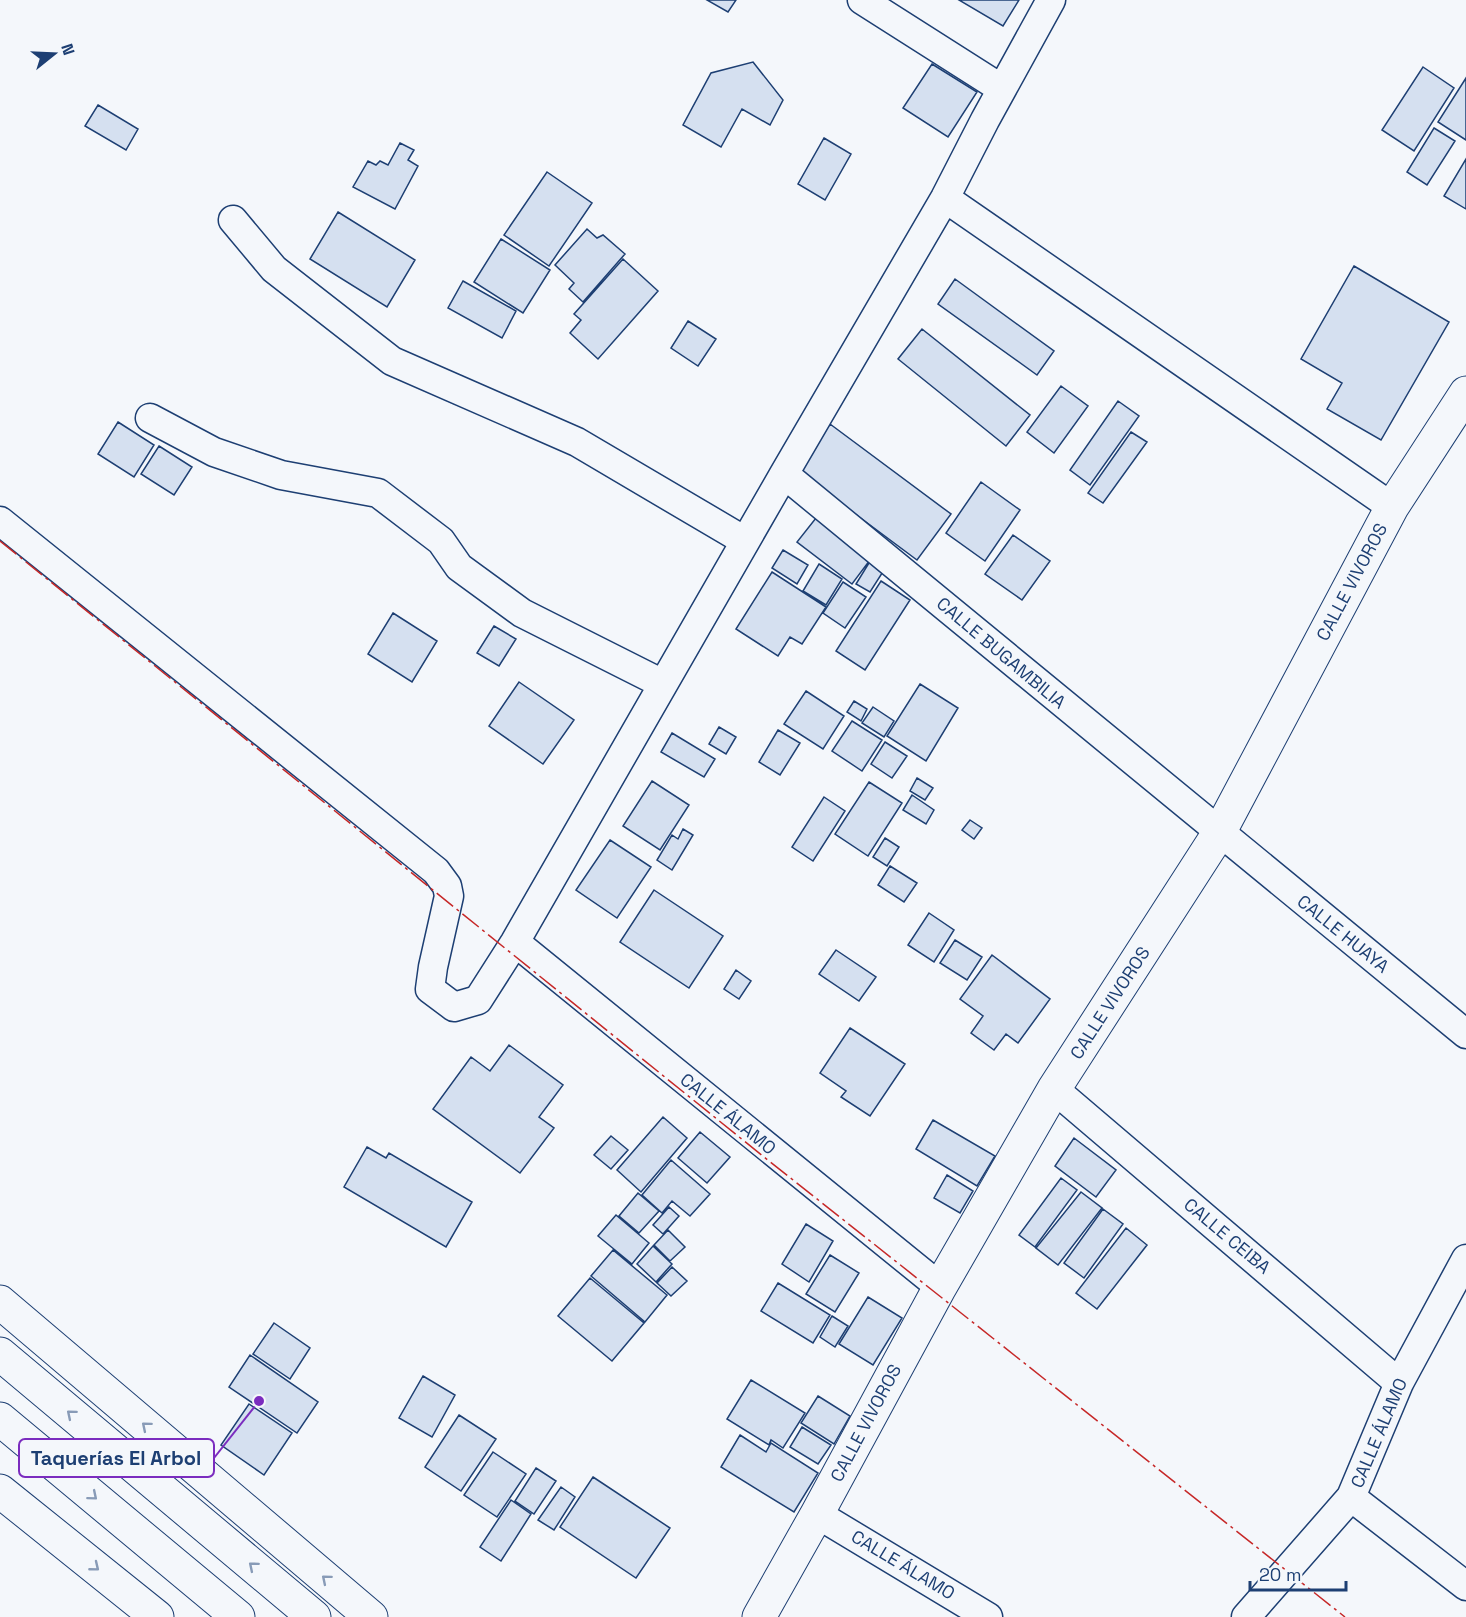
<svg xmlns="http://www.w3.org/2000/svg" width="1466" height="1617" font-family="'Space Grotesk',sans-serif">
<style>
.building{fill:#d5e0f0;stroke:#1d3f73;stroke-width:1.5}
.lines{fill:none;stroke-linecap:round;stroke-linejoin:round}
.minor-casing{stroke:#1d3f73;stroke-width:31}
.tertiary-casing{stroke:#1d3f73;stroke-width:35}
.trunk-casing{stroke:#1d3f73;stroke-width:35}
.minor{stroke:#f4f7fb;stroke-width:28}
.tertiary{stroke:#f4f7fb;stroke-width:33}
.trunk{stroke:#f4f7fb;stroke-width:33}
.power{stroke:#c62828;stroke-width:1.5;stroke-dasharray:21 4.5 3 4.5;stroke-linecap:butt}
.oneway{stroke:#889bb7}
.labels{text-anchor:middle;stroke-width:4.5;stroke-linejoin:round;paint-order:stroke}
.street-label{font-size:18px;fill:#1d3f73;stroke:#f4f7fb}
.leader{fill:none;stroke:#7b2cbf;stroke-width:2}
.callout-dot{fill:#7b2cbf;stroke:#f4f7fb;stroke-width:2}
.callout{fill:#f4f7fb;stroke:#7b2cbf;stroke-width:2}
.callout-label{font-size:20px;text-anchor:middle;font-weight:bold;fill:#1d3f73}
</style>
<rect width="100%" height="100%" fill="#f4f7fb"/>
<path class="building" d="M707,0H736L728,12Z
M959,0H1019L1003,26Z
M753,62L783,100L770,125L742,109L721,147L683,125L711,73Z
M932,64L977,92L948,137L903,108Z
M1423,67L1454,88L1414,151L1382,130Z
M1466,78V140L1438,122Z
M98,105L138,129L126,150L85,126Z
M1434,128L1455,141L1427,185L1407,172Z
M824,138L851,154L825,200L798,184Z
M400,143L414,150L408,160L418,166L395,209L353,187L368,161L376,165L380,161L388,165Z
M1466,159V209L1444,196Z
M547,172L592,203L549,266L504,235Z
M338,212L415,260L387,307L310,259Z
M587,229L597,238L603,235L625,254L583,302L569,289L574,283L555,265Z
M501,239L550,270L523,313L474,282Z
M623,259L658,291L598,359L570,333L581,320L574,314Z
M1354,266L1449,322L1381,440L1327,409L1342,383L1301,359Z
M955,279L1054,351L1037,375L938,304Z
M463,281L516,311L502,338L448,308Z
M688,321L716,339L698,366L671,348Z
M922,329L1030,415L1006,446L898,359Z
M1061,386L1088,406L1054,453L1027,432Z
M1118,401L1139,416L1090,485L1070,470Z
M118,422L154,445L134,477L98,454Z
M830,424L951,514L917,560L796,470Z
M1131,432L1147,442L1103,503L1088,493Z
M159,446L192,467L174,495L141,474Z
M981,482L1020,510L985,561L946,533Z
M816,518L870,560L852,584L797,542Z
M1013,535L1050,561L1022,600L985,574Z
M783,550L808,565L797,584L772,568Z
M872,558L886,567L870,592L856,584Z
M819,564L842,579L826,605L803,591Z
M772,572L826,607L802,644L790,637L778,656L736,629Z
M881,581L910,600L865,670L836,651Z
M843,582L866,597L845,628L823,613Z
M393,613L437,641L412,682L368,654Z
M494,626L516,639L499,666L477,653Z
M519,682L574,720L543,764L489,726Z
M920,684L958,708L926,761L887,736Z
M806,691L844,716L823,749L784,724Z
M854,701L867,709L861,721L847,712Z
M873,707L894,721L884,737L862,723Z
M852,721L882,740L862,771L832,751Z
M719,727L736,737L726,754L709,744Z
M778,730L800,743L780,775L759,762Z
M672,733L715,759L704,777L661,752Z
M885,742L907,756L892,778L871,764Z
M917,778L933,788L925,800L910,791Z
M652,781L689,805L660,850L623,826Z
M869,782L902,803L868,856L835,834Z
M912,795L934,810L926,824L903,810Z
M824,797L845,811L813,861L792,847Z
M970,820L982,828L974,839L962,830Z
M683,829L693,835L672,870L657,860L672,835L678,839Z
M885,838L899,847L887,866L873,857Z
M610,840L651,867L617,918L576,890Z
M890,866L917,883L904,902L878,885Z
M654,890L723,936L689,988L620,942Z
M929,913L954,930L934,962L908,945Z
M955,940L982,957L967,980L940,963Z
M836,950L876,977L859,1001L819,974Z
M992,955L1050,999L1018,1043L1006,1034L994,1050L971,1033L983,1016L960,999Z
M736,970L751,981L739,999L724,989Z
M850,1028L905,1064L870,1116L841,1097L846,1091L820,1073Z
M509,1045L563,1085L539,1117L554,1128L520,1173L433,1109L471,1057L490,1071Z
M663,1117L687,1138L641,1192L617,1170Z
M933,1120L995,1156L977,1186L916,1149Z
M700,1132L730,1157L707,1183L678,1158Z
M611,1136L628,1150L611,1169L594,1155Z
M1074,1138L1116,1170L1096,1197L1055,1166Z
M367,1147L386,1158L389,1153L472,1202L446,1247L344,1187Z
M671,1160L710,1194L690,1216L672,1201L662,1213L642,1195Z
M947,1175L973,1191L960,1213L934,1198Z
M1061,1178L1077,1190L1035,1247L1019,1235Z
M1081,1192L1102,1208L1058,1265L1036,1248Z
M638,1193L659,1211L639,1233L619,1216Z
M669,1207L679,1216L663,1234L653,1225Z
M1103,1209L1123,1224L1084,1278L1064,1263Z
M616,1215L649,1243L632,1264L598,1236Z
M806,1224L833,1241L809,1282L782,1264Z
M1126,1228L1147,1245L1097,1309L1076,1293Z
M668,1230L685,1247L670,1261L654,1245Z
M653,1246L672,1264L656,1282L637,1264Z
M613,1250L667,1295L645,1322L591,1276Z
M830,1255L859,1273L835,1312L806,1294Z
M672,1267L687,1281L671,1296L657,1283Z
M590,1278L644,1323L612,1361L558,1316Z
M778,1283L830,1315L813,1343L761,1311Z
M868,1297L902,1318L873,1365L839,1344Z
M832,1316L848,1326L835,1347L820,1337Z
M274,1323L310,1348L290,1379L253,1354Z
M250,1355L318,1402L297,1433L229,1387Z
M423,1376L455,1395L432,1437L399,1418Z
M751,1380L805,1413L783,1448L771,1440L769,1445L727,1419Z
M818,1396L850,1416L834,1444L801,1423Z
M249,1404L292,1433L264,1475L221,1445Z
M459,1415L496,1439L461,1491L425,1467Z
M802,1427L831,1445L818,1464L790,1447Z
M740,1435L766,1452L771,1443L818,1473L794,1512L721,1467Z
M493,1452L526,1474L497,1517L464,1495Z
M536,1468L556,1481L534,1514L515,1501Z
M593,1477L670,1528L636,1578L560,1527Z
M561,1487L575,1497L554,1530L538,1520Z
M511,1500L531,1514L501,1561L480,1547Z"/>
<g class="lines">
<defs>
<path id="minor" d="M862,0L1002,89
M945,198L1392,507
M233,220L274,269L392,361L577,442L745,541
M150,418L214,452L281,475L378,493L441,541L459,567L522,613L663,684
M784,474L1466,1034
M0,521L436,871L447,886L449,896L433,967L430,989L454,1007L478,1000L515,942L784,474L945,198L985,120L1051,0
M515,942L940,1287
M1054,1089L1399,1383
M1351,1497L1466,1586
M817,1514L988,1617
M1246,1617L1351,1497L1399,1383L1466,1259"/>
<path id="tertiary" d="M759,1617L817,1514L940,1287L1054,1089L1219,833L1392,507L1466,393"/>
<path id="trunk" d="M0,1302L371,1617
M0,1354L314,1617
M0,1419L238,1617
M0,1491L157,1617"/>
</defs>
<use href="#minor" class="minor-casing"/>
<use href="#tertiary" class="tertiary-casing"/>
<use href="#trunk" class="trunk-casing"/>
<use href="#minor" class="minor"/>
<use href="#tertiary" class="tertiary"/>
<use href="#trunk" class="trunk"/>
<path class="power" d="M0,541L764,1157L1345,1617"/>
</g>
<defs><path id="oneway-chevron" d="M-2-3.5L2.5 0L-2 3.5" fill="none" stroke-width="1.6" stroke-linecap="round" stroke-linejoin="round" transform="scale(1.5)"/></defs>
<g class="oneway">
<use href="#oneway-chevron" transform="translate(71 1414) rotate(-140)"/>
<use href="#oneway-chevron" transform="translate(146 1426) rotate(-140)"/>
<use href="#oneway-chevron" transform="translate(93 1496) rotate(40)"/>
<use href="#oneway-chevron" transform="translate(253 1566) rotate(-140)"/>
<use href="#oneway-chevron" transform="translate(95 1567) rotate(39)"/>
<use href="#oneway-chevron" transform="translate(326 1579) rotate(-140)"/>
</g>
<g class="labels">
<g class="street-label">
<text transform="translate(1352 582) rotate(-62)" y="6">CALLE VIVOROS</text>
<text transform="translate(1001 653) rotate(40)" y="6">CALLE BUGAMBILIA</text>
<text transform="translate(1343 934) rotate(39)" y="6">CALLE HUAYA</text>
<text transform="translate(1110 1003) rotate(-57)" y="6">CALLE VIVOROS</text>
<text transform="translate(728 1114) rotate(39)" y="6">CALLE ÁLAMO</text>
<text transform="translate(1227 1236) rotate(40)" y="6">CALLE CEIBA</text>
<text transform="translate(866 1423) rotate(-62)" y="6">CALLE VIVOROS</text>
<text transform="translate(1379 1433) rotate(-67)" y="6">CALLE ÁLAMO</text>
<text transform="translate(903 1565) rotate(31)" y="6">CALLE ÁLAMO</text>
</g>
</g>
<path class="leader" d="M259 1401L214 1458"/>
<circle class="callout-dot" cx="259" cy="1401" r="6"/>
<rect class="callout" x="19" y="1439" width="195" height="38" rx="6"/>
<g class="callout-label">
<text x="116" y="1465">Taquerías El Arbol</text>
</g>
<g transform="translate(54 54) rotate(72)" stroke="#f4f7fb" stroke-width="4.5" paint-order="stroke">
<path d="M0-4.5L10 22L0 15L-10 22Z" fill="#1d3f73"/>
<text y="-9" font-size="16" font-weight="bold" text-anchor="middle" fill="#1d3f73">N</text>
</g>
<path d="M1250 1581v9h96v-9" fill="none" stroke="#1d3f73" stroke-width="3"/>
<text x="1259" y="1581" font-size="18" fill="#1d3f73" stroke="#f4f7fb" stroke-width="4.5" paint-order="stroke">20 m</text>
</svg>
